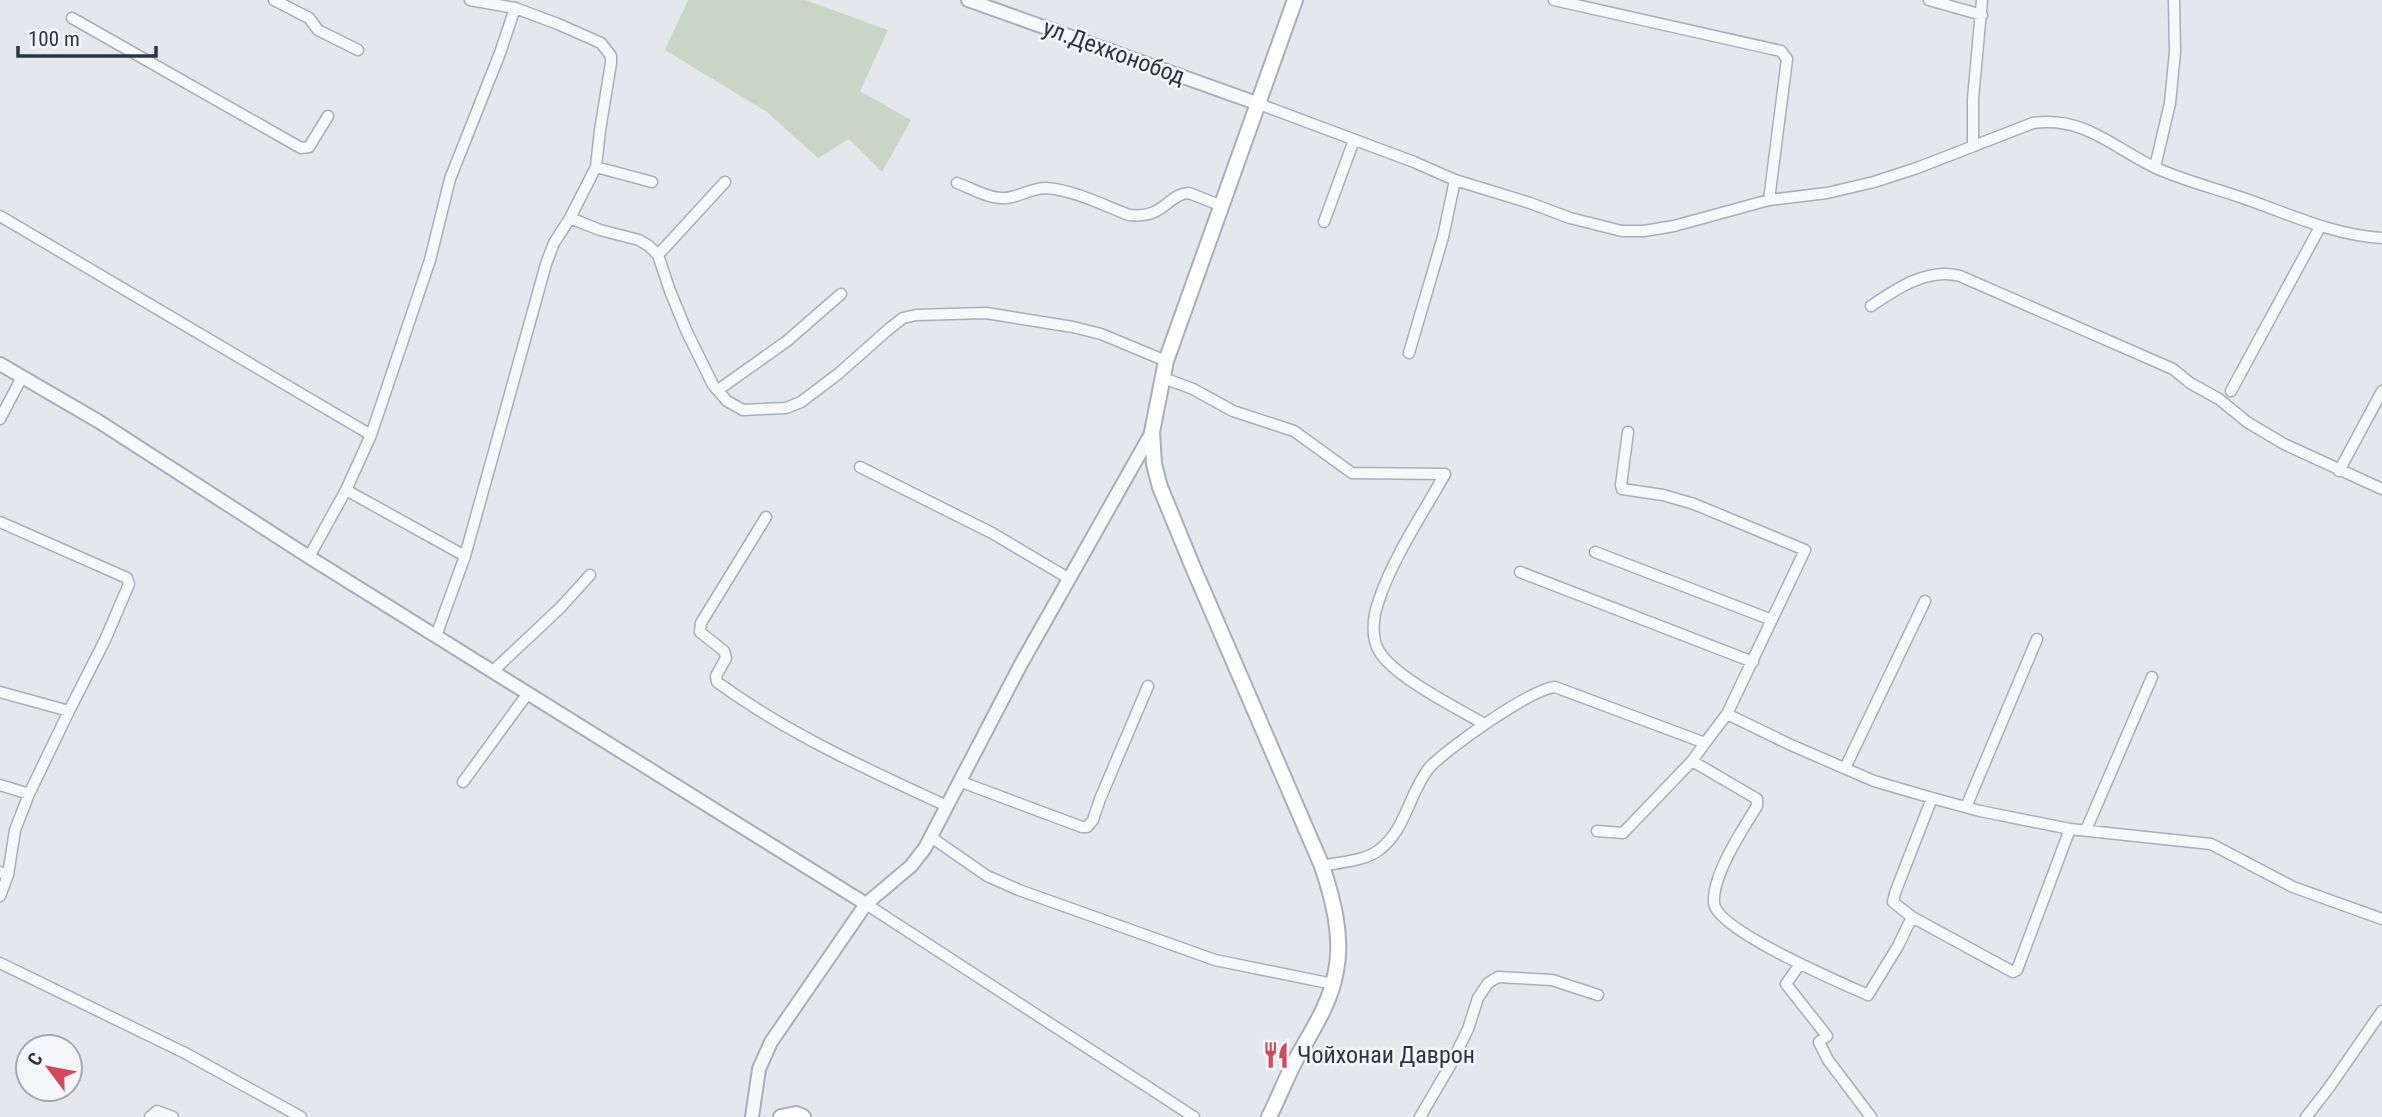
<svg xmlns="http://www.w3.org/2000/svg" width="2382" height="1117" font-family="'Roboto Condensed',sans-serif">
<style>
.green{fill:#c9d6c5}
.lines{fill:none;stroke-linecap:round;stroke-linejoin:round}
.minor-casing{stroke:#a9aeb7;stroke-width:13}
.tertiary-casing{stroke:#a9aeb7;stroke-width:16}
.secondary-casing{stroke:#a9aeb7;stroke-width:18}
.minor{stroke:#f7f8fa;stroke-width:10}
.tertiary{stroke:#f7f8fa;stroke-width:12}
.secondary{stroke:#fff;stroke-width:14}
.labels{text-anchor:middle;stroke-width:5;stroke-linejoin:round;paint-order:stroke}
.street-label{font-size:24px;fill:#2b3445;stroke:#f4f6f9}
.poi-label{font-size:24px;fill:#2b3445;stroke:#f4f6f9;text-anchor:start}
</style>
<rect width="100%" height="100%" fill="#e4e7ec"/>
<path class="green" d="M688,0H805L888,30L860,91L911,120L882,172L849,139L818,158L767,112L665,50Z"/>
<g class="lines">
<defs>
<path id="minor" d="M274,0L309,18L318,30L358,50
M1554,0L1781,51L1787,59L1769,200
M1929,0L1982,15
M72,18L301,148L309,147L328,116
M1259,104L1414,162L1455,180L1530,203L1570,218L1622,231H1644L1674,226L1769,200L1827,193L1874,182L1917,168L2033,123C2085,116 2113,148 2156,168C2185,181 2214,188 2243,198C2289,214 2333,235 2382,238
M1973,146V99L1982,0
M596,167L652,182
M2155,167L2170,103L2175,52L2174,0
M957,183C971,188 989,199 1004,198C1018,198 1030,188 1046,188C1074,190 1103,205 1129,215C1165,219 1167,194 1189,193L1222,206
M0,216L371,435
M570,218L600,230L639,240L649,246L658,255L670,291L686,330L713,385L727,401L743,410L786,408L801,402L838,374L890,328L903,318L916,315L986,313L1073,327L1101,334L1166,361
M1324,222L1354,140
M658,255L725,182
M1871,306C1896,289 1928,267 1960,276L2173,369L2190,383L2219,399L2247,422L2284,444L2382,489
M1409,353L1443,237L1455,180
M1161,377L1193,389L1233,411L1294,431L1352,473L1445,474C1423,513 1391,561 1378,603C1373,617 1371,638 1379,651C1394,677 1457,708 1484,724
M718,390L787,341L841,294
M2231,391L2320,227
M0,419L22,377
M1628,432L1621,485L1622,489L1663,495L1694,504L1805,550L1727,714L1705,743
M860,467L992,533L1068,578
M2339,471L2382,391
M346,490L465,556
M766,517L701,623L700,632L724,651L726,658L716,676L717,682C787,733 868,770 947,806
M0,522L127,578L129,584L105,640L69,711L0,692
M1595,552L1772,620
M309,557L346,490L371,435L430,260L450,179L500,53L515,8
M1520,572L1753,662
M436,636L465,556L546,264L554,243L570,218L596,167L600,130L611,63V56L601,43L558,24L515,8L470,0
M493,671L560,608L590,575
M1727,714L1791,745L1874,781L1932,798L1980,811L2070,829L2211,844L2293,887L2382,919
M1845,768L1925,601
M959,781L1082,827H1087L1093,820L1100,799L1148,686
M463,782L528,693
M0,785L29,794L69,711
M1932,798L1895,893L1893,902L1912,917L2013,972L2017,970L2070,829
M1966,807L2037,639
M2086,830L2152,677
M1597,831L1623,833L1692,761
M931,837L987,876L1019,890L1215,960L1333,984
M1322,866C1340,862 1365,861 1379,850C1406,830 1409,793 1429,768C1446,749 1531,689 1555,687L1705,743L1692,761L1757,799V806C1743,829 1712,875 1714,903C1717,930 1841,983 1868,995L1898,946L1912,917
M0,872L8,875L0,896
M8,875L15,830L29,794
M866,904L1194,1117
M0,963L185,1053L301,1117
M1800,964L1786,984L1827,1036L1819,1042L1828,1060L1871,1117
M150,1117L157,1111L173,1117
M1420,1117L1451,1064L1468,1029L1478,998L1488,983L1498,977L1552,980L1598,995
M2306,1117L2328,1089L2382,1011"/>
<path id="tertiary" d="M968,0L1259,104
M0,364L98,421L309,557L866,904L771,1042L759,1069L752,1117
M866,904L911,866L925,848L1021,664L1152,432"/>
<path id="secondary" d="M781,1117L796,1114L803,1117
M1269,1117C1278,1099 1285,1081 1294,1063C1310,1033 1330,1006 1336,971C1343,937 1333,899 1322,866L1192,565L1160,487L1154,464L1152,432L1166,361L1295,0"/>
</defs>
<use href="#minor" class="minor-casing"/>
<use href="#tertiary" class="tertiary-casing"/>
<use href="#secondary" class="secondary-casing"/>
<use href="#minor" class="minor"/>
<use href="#tertiary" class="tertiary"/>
<use href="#secondary" class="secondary"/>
</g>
<defs>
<symbol id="restaurant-bare" viewBox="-9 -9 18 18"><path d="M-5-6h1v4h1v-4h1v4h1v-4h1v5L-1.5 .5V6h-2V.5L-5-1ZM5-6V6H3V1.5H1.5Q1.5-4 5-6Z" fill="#d1495b" stroke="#f4f6f9" stroke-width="2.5" paint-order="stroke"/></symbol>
</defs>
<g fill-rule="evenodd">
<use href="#restaurant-bare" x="1257" y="1036" width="38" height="38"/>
</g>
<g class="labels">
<g class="street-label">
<text transform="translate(1114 52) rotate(20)" y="8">ул.Дехконобод</text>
</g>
<g class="poi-label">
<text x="1297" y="1063">Чойхонаи Даврон</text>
</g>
</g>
<g transform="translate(49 1068) rotate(302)"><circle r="33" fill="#f4f6f9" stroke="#a4a8b1" stroke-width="2"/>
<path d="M0-5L12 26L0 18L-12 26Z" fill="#d1495b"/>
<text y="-10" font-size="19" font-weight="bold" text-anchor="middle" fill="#2b3445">С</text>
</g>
<path d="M18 46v10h138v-10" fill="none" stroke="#2b3445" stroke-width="3.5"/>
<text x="28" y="46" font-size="21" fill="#2b3445" stroke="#f4f6f9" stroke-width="5" paint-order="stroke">100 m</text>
</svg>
